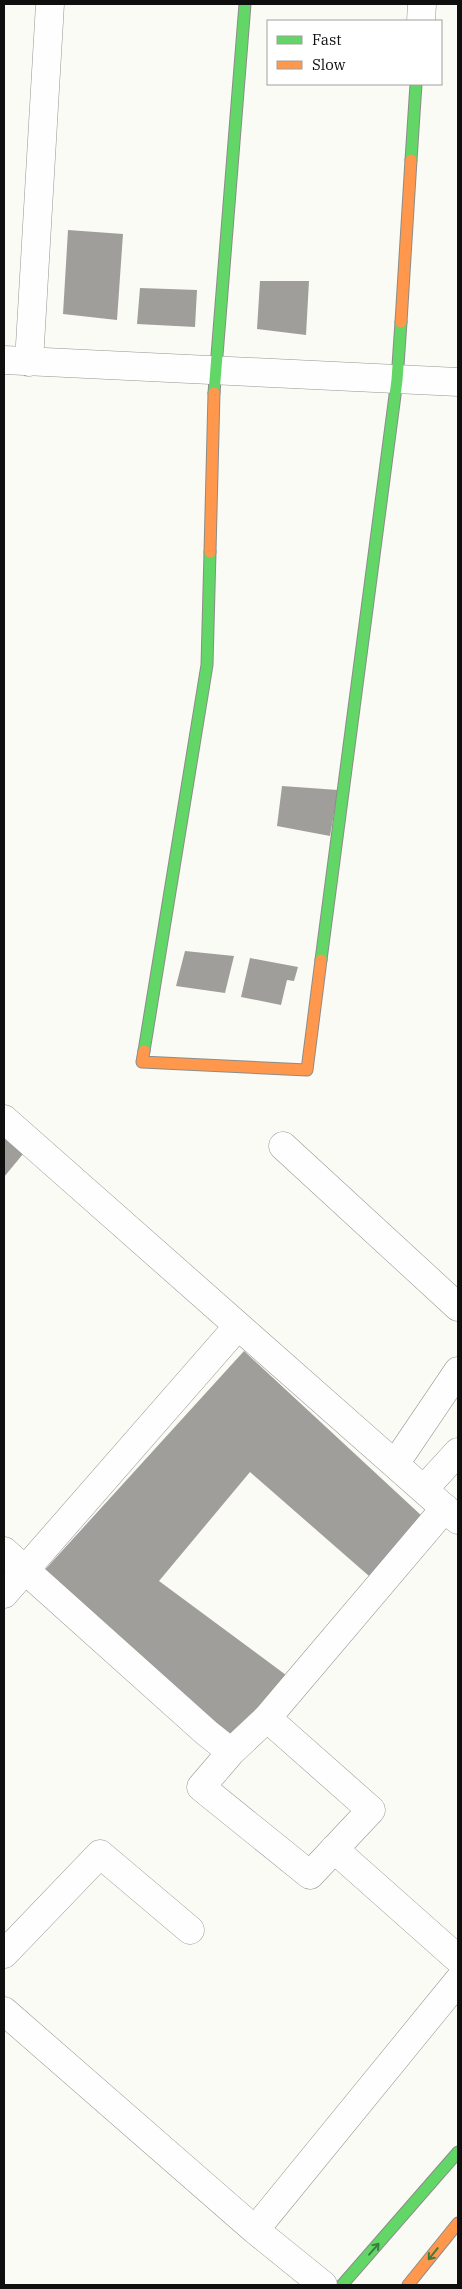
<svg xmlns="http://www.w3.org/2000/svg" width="462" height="2289" font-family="'IBM Plex Serif',serif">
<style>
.building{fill:#9f9e9a}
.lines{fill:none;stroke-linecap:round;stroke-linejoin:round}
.street-casing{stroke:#959593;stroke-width:29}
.fast-casing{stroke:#8c8c89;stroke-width:13}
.slow-casing{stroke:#8c8c89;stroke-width:13}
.street{stroke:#fefefe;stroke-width:28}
.fast{stroke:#63d668;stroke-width:11}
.slow{stroke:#ff974d;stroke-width:11}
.oneway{stroke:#3d7c40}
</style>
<rect width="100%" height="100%" fill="#fbfbf5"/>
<path class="building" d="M68,230L123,234L117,320L63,314Z
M260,281H309L306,335L257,329Z
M140,288L197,290L195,327L137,324Z
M282,786L338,790L330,836L277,826Z
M185,951L234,956L225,993L176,986Z
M250,958L298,967L294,981L287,980L281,1005L241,997Z
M4,1136L23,1154L4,1177Z
M244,1351L423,1517L369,1576L250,1472L159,1581L290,1678L229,1740L41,1574Z"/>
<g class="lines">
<defs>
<path id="street" d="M421,21L422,4
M4,360L458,382
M29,362L50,4
M4,1119L458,1520
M283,1146L458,1307
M395,1464L458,1371
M424,1489L458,1452
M4,1551L207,1733L231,1752
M4,1594L238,1326
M267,1718L371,1810L310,1875L201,1787L231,1752L267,1718L445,1508
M334,1849L458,1959
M4,1954L100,1854L190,1930
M4,2011L255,2230L323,2285
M255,2230L458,1981"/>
<path id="fast" d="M411,160L416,84
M214,393L245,4
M321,960L397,380L401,322
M144,1051L207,665L210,552
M342,2285L458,2152"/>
<path id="slow" d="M401,322L411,160
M210,552L214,393
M144,1051L142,1062L307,1070L321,960
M408,2285L458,2223"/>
</defs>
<use href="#street" class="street-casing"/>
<use href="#fast" class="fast-casing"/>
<use href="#slow" class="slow-casing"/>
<use href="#street" class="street"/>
<use href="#fast" class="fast"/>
<use href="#slow" class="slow"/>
</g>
<defs><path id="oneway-shaft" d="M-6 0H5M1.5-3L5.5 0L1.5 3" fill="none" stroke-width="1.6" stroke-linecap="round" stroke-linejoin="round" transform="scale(1.25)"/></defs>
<g class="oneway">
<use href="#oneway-shaft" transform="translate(374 2249) rotate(-49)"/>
<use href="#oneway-shaft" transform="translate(433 2254) rotate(129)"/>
</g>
<rect width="462" height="2289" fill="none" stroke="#0f0f0f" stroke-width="10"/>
<rect x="267" y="20" width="175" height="65" fill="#ffffff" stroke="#9f9f9f"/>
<rect x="277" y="36" width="25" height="8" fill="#63d668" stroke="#9f9f9f"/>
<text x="312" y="45" font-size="15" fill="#0f0f0f">Fast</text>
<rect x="277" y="61" width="25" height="8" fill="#ff974d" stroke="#9f9f9f"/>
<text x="312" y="70" font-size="15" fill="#0f0f0f">Slow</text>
</svg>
